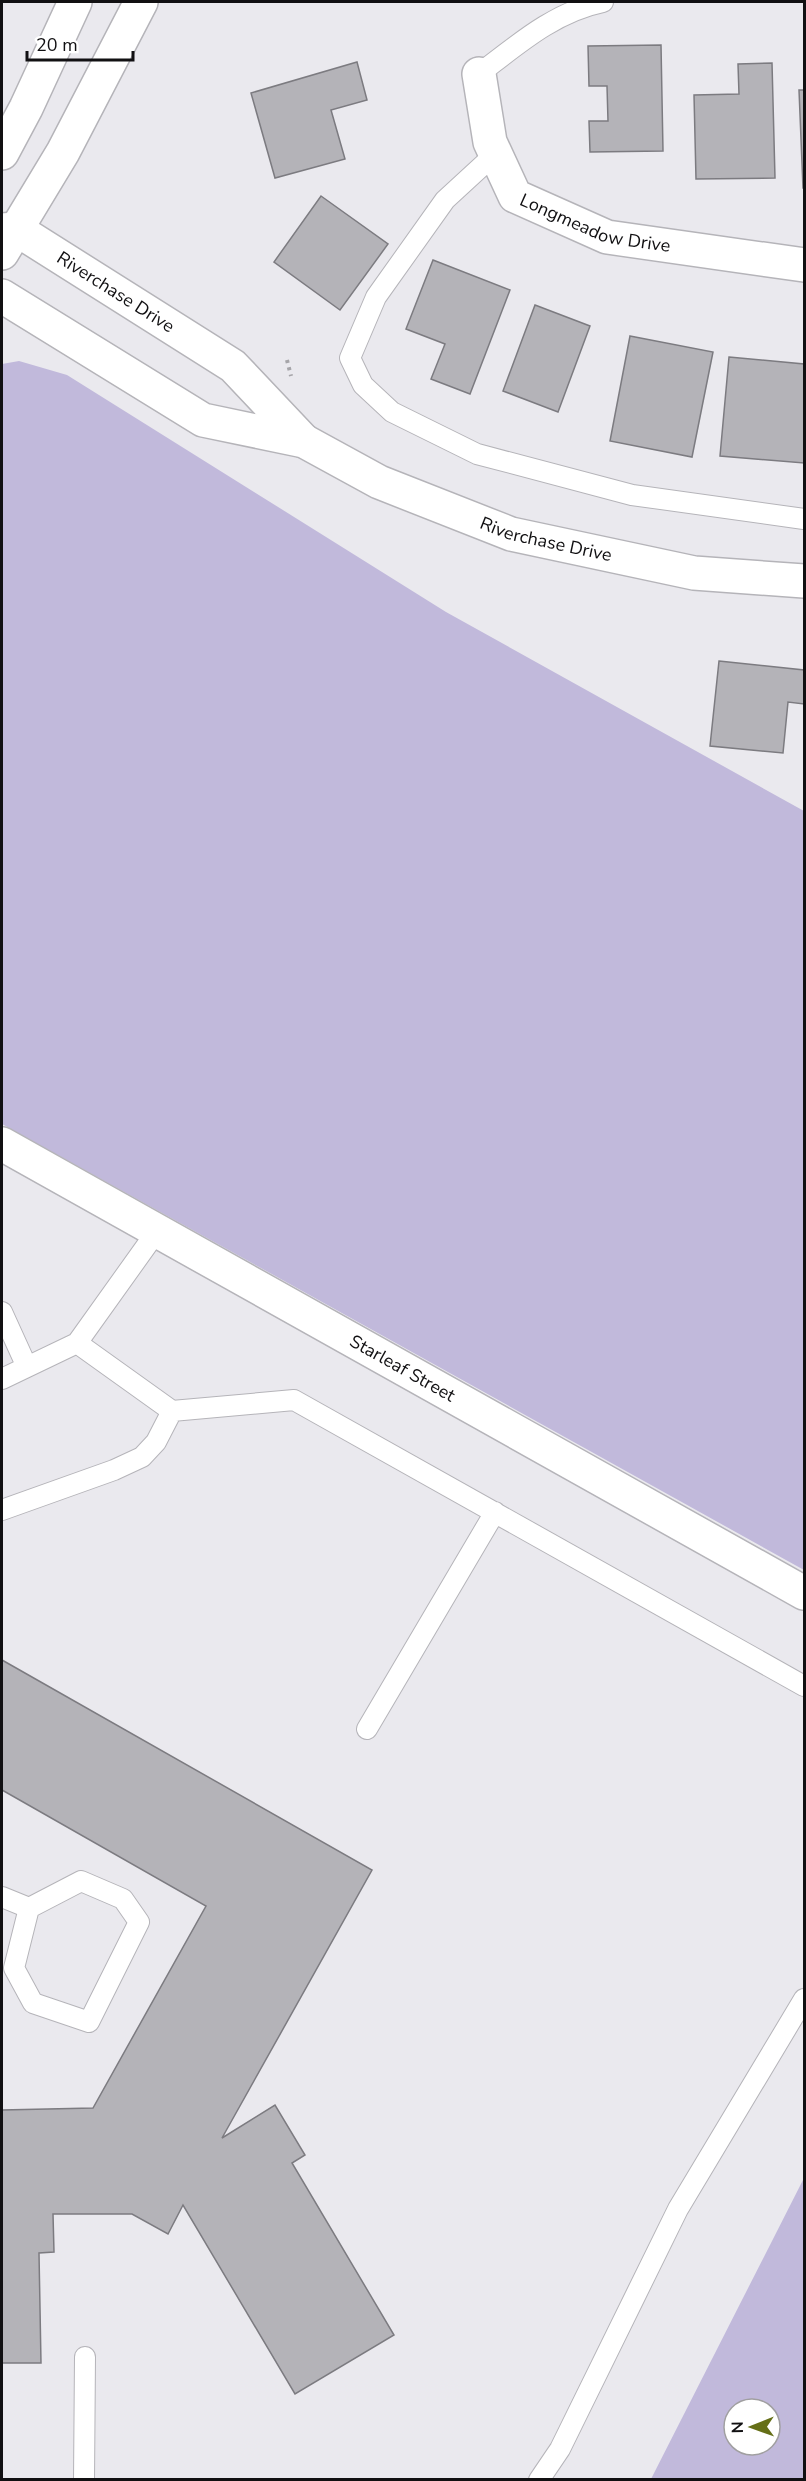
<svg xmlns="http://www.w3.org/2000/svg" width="806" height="2481" font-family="'Nunito Sans',sans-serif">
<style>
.green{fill:#c1b9db;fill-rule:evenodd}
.building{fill:#b4b3b8;stroke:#7c7b80;stroke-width:1.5}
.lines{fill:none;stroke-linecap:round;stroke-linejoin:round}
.lane-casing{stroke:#b5b4b9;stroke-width:22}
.street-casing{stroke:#b5b4b9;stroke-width:36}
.secondary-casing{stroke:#b5b4b9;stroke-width:36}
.path{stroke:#a6a5a9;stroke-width:4;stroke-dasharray:3 4.5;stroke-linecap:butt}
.lane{stroke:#fff;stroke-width:20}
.street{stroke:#fff;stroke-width:33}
.secondary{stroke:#fff;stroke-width:33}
.labels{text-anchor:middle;stroke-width:4.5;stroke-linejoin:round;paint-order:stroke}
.street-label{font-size:18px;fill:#111012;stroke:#fff}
</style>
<rect width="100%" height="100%" fill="#eae9ee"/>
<path class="green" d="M19,361L67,375L446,612L804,811V1570L2,1124V364Z
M804,2178V2479H651ZM734,2409H770V2445H734Z"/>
<path class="building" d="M661,45L663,151L590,152L589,121H608L607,86H589L588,46Z
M357,62L367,100L331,110L345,159L275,178L251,93Z
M772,63L775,178L696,179L694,95L739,94L738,64Z
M799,90H804V188H803Z
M321,196L388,244L340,310L274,262Z
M433,260L510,290L470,394L431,379L445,344L406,329Z
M535,305L590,326L558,412L503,391Z
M630,336L713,352L692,457L610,441Z
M729,357L804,364V463L720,456Z
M719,661L804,670V704L788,702L783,753L710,746Z
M2,1660L372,1870L222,2138L275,2105L305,2155L292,2163L394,2335L295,2394L183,2205L168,2234L132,2214H53L54,2252L39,2253L41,2363H2V2110L93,2108L206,1906L2,1790Z"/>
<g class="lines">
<defs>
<path id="lane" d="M479,74C517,45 554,12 603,2
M495,154L445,200L376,297L350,358L363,385L392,412L477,454L632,495L804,519
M2,1312L27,1367
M77,1343L157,1231
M2,1379L77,1343L172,1411L294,1400L804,1686
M2,1510L114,1470L142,1457L156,1442L172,1411
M367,1729L495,1512
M2,1897L29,1908L81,1881L123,1899L139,1922L89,2022L33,2003L14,1968L29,1908
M84,2480L85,2357
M539,2480L560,2449L678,2209L804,1999"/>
<g id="street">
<path id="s1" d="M479,74L490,142L515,196L607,237L804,265"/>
<path id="s2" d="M2,1144L804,1593"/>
</g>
<g id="secondary">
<path d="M2,153L26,108L75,2"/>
<path id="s3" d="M2,230L16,229L233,366L304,441"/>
<path d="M2,253L63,152L141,2"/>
<path id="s4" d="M2,296L203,420L304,441L379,482L511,534L694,573L804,581"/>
</g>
</defs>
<use href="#lane" class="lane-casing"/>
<use href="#street" class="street-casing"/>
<use href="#secondary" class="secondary-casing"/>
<path class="path" d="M287,360L291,376"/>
<use href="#lane" class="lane"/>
<use href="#street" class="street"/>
<use href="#secondary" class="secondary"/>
</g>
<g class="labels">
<g class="street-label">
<text dy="6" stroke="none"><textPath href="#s1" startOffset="214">Longmeadow Drive</textPath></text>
<text dy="6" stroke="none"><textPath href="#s3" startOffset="132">Riverchase Drive</textPath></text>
<text dy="6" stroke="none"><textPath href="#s4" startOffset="602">Riverchase Drive</textPath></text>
<text dy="6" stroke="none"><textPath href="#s2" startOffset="459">Starleaf Street</textPath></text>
</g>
</g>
<rect width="806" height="2481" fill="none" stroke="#111012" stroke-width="6"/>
<g transform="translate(752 2427) rotate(269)"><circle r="28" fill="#ffffff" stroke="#a09fa0" stroke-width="1.5"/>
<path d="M0-4.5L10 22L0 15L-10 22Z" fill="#656f17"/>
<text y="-9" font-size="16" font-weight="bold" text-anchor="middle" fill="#111012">N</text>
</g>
<path d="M27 51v9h106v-9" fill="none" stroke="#111012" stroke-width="3"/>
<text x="36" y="51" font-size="18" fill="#111012" stroke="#ffffff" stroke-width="4.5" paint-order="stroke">20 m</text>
</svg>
